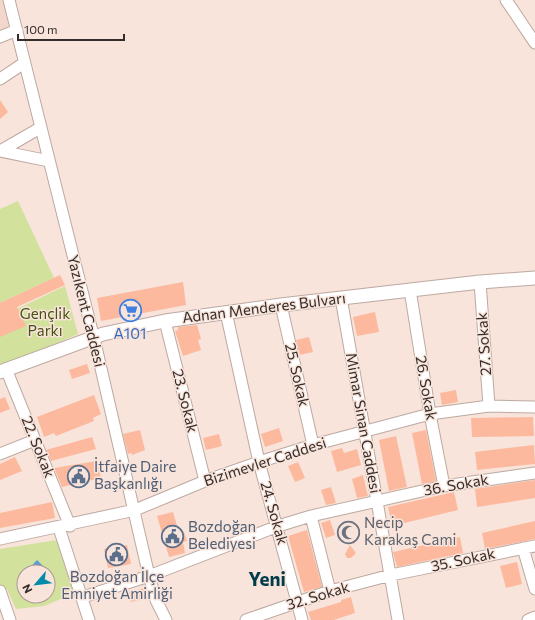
<svg xmlns="http://www.w3.org/2000/svg" width="535" height="620" font-family="Commissioner,sans-serif">
<style>
.built{fill:#f3d7cc}
.green{fill:#d2e19c;fill-rule:evenodd}
.water{fill:#5a9bd5}
.building{fill:#fdb99e}
.lines{fill:none;stroke-linecap:round;stroke-linejoin:round}
.minor-casing{stroke:#bda9a1;stroke-width:13}
.major-casing{stroke:#bda9a1;stroke-width:15}
.minor{stroke:#fff;stroke-width:11}
.major{stroke:#fff;stroke-width:13}
.labels{text-anchor:middle;stroke-width:3;stroke-linejoin:round;paint-order:stroke}
.street-label{font-size:15px;fill:#342c29;stroke:#f8e4db}
.park-label{font-size:15px;fill:#475114;stroke:#f8e4db}
.shop-label{font-size:15px;fill:#366cbe;stroke:#f8e4db}
.service-label{font-size:15px;fill:#4e5e75;stroke:#f8e4db;text-anchor:start}
.worship-label{font-size:15px;fill:#5b616d;stroke:#f8e4db;text-anchor:start}
.district-label{font-size:19px;font-weight:bold;fill:#013c4b;stroke:#f8e4db}
</style>
<rect width="100%" height="100%" fill="#f8e4db"/>
<path class="built" d="M0,0H9L17,30L0,37Z"/>
<path class="green" d="M18,201L54,278L0,303V209Z
M65,286L78,334L0,367V317Z
M57,540L75,593L44,606L16,609L7,589L2,590L0,585V549ZM24,572H48V596H24Z"/>
<path class="water" d="M37,560L47,570L45,572H26Z"/>
<path class="building" d="M0,100L8,112L0,119Z
M60,275L65,285L17,307L26,326L0,337V303Z
M183,282L186,305L101,321L97,298Z
M375,312L379,332L357,336L353,317Z
M197,325L201,339L198,340L201,350L183,356L175,331L178,330V327Z
M309,337L313,352L300,355L296,340Z
M87,364L90,373L72,379L69,370Z
M456,390L458,402L442,405L440,393Z
M94,395L101,414L93,418L94,421L56,436L54,433L44,437L37,417Z
M5,397L10,409L0,413V399Z
M533,417L534,436L472,437L471,418Z
M279,428L283,441L265,447L261,434Z
M140,430L145,450L132,455V453L128,454L123,434Z
M426,430L436,481L422,484L412,433Z
M219,434L222,446L206,450L203,438Z
M396,436L407,487L389,491L379,440Z
M92,437L96,449L51,461L46,450Z
M534,445L535,464L477,470L475,452Z
M342,448L344,453L357,449L361,465L337,472L331,451Z
M15,457L22,471L0,480V464Z
M97,461L101,478L62,487L54,468Z
M298,462L305,478L295,482L288,466Z
M363,475L368,496L357,498L352,479Z
M535,480V498L477,507L475,489Z
M331,487L336,503L326,505L321,490Z
M454,492L458,510L392,526L388,507Z
M52,502L55,518L0,528V513Z
M173,512L178,529H180L181,533L184,532L187,541L183,542L185,553L169,557L157,516Z
M330,520L335,535L326,538L321,523Z
M348,521L358,527L357,530L360,531L354,544L337,536L343,523L346,524Z
M535,521V539L485,549L482,533Z
M307,530L322,587L304,592L288,536Z
M460,537L463,553L397,567L393,552Z
M127,545L131,564L108,568L104,549Z
M350,545L356,553L351,558H347L345,554Z
M517,562L522,584L506,588L500,566Z
M145,588L148,598L131,602L129,592Z
M351,597L355,613L334,620H311L308,612L341,602V600Z"/>
<g class="lines">
<defs>
<path id="minor" d="M9,0L97,351L149,576L156,600L166,620
M506,0L535,43
M0,37L17,30
M0,79L24,63
M0,151L49,161
M0,151L40,128
M480,282L489,406
M410,290L430,414L444,486
M341,298L398,620
M281,305L313,445
M226,312L259,462L302,620
M165,321L205,481
M6,369L70,526
M0,454L35,440
M311,516L330,591
M59,528L89,620
M0,539L135,510L205,481L259,462L313,445L430,414L489,406L535,407
M523,548L535,589
M0,591L10,620
M83,597L149,576L278,526L311,516L444,486L535,473
M246,620L330,591L391,575L535,546
M528,620L535,617"/>
<path id="major" d="M0,372L103,334L165,321L281,305L480,282L535,278"/>
</defs>
<use href="#minor" class="minor-casing"/>
<use href="#major" class="major-casing"/>
<use href="#minor" class="minor"/>
<use href="#major" class="major"/>
</g>
<defs>
<symbol id="supermarket-ring" viewBox="-11 -11 22 22"><circle r="9.5" fill="#f8e4db" stroke="#3f7fe0" stroke-width="1.5"/><path d="M-6-5.5h2.5l.6 2H6L4.5 2H-2.5L-4.4-4H-6ZM-1.5 3.2a1.3 1.3 0 1 0 .1 0ZM3 3.2a1.3 1.3 0 1 0 .1 0Z" fill="#3f7fe0"/></symbol>
<symbol id="civic-ring" viewBox="-11 -11 22 22"><circle r="9.5" fill="#f8e4db" stroke="#5c6f8a" stroke-width="1.5"/><path d="M-.6-6.5H3V-4.5H.6V-3L4-1V1h2V6H-6V1h2V-1L-.6-3ZM-1.2 2.5V6h2.4V2.5Z" fill="#5c6f8a"/></symbol>
<symbol id="mosque-ring" viewBox="-11 -11 22 22"><circle r="9.5" fill="#f8e4db" stroke="#6b7280" stroke-width="1.5"/><path d="M3.5-4.9A6 6 0 1 0 3.5 4.9A5 5 0 1 1 3.5-4.9Z" fill="#6b7280"/></symbol>
</defs>
<g fill-rule="evenodd">
<use href="#supermarket-ring" x="118" y="298" width="25" height="25"/>
<use href="#civic-ring" x="66" y="464" width="25" height="25"/>
<use href="#mosque-ring" x="336" y="520" width="25" height="25"/>
<use href="#civic-ring" x="160" y="524" width="25" height="25"/>
<use href="#civic-ring" x="104" y="542" width="25" height="25"/>
</g>
<g class="labels">
<g class="street-label">
<text transform="translate(264 308) rotate(-7)" y="5">Adnan Menderes Bulvarı</text>
<text transform="translate(86 311) rotate(76)" y="5">Yazıkent Caddesi</text>
<text transform="translate(484 344) rotate(-94)" y="5">27. Sokak</text>
<text transform="translate(297 375) rotate(77)" y="5">25. Sokak</text>
<text transform="translate(426 388) rotate(80)" y="5">26. Sokak</text>
<text transform="translate(185 401) rotate(76)" y="5">23. Sokak</text>
<text transform="translate(363 423) rotate(80)" y="5">Mimar Sinan Caddesi</text>
<text transform="translate(38 447) rotate(68)" y="5">22. Sokak</text>
<text transform="translate(265 462) rotate(-18)" y="5">Bizimevler Caddesi</text>
<text transform="translate(456 485) rotate(-10)" y="5">36. Sokak</text>
<text transform="translate(274 513) rotate(74)" y="5">24. Sokak</text>
<text transform="translate(463 560) rotate(-12)" y="5">35. Sokak</text>
<text transform="translate(318 596) rotate(-17)" y="5">32. Sokak</text>
</g>
<g class="park-label">
<text x="45" y="319">Gençlik<tspan x="45" dy="17">Parkı</tspan></text>
</g>
<g class="shop-label">
<text x="130" y="339">A101</text>
</g>
<g class="service-label">
<text x="94" y="472">İtfaiye Daire<tspan x="94" dy="17">Başkanlığı</tspan></text>
<text x="188" y="532">Bozdoğan<tspan x="188" dy="17">Belediyesi</tspan></text>
<text x="117" y="582" text-anchor="middle">Bozdoğan İlçe<tspan x="117" dy="17">Emniyet Amirliği</tspan></text>
</g>
<g class="worship-label">
<text x="364" y="528">Necip<tspan x="364" dy="17">Karakaş Cami</tspan></text>
</g>
<g class="district-label">
<text x="267" y="586">Yeni</text>
</g>
</g>
<g transform="translate(36 584) rotate(242)"><circle r="19" fill="#f8e4db" stroke="#aa9a94"/>
<path d="M0-3L7 15L0 10L-7 15Z" fill="#048baa"/>
<text y="-6" font-size="11" font-weight="bold" text-anchor="middle" fill="#342c29">N</text>
</g>
<path d="M18 34v6h106v-6" fill="none" stroke="#342c29" stroke-width="2"/>
<text x="24" y="34" font-size="12" fill="#342c29" stroke="#f8e4db" stroke-width="3" paint-order="stroke">100 m</text>
</svg>
